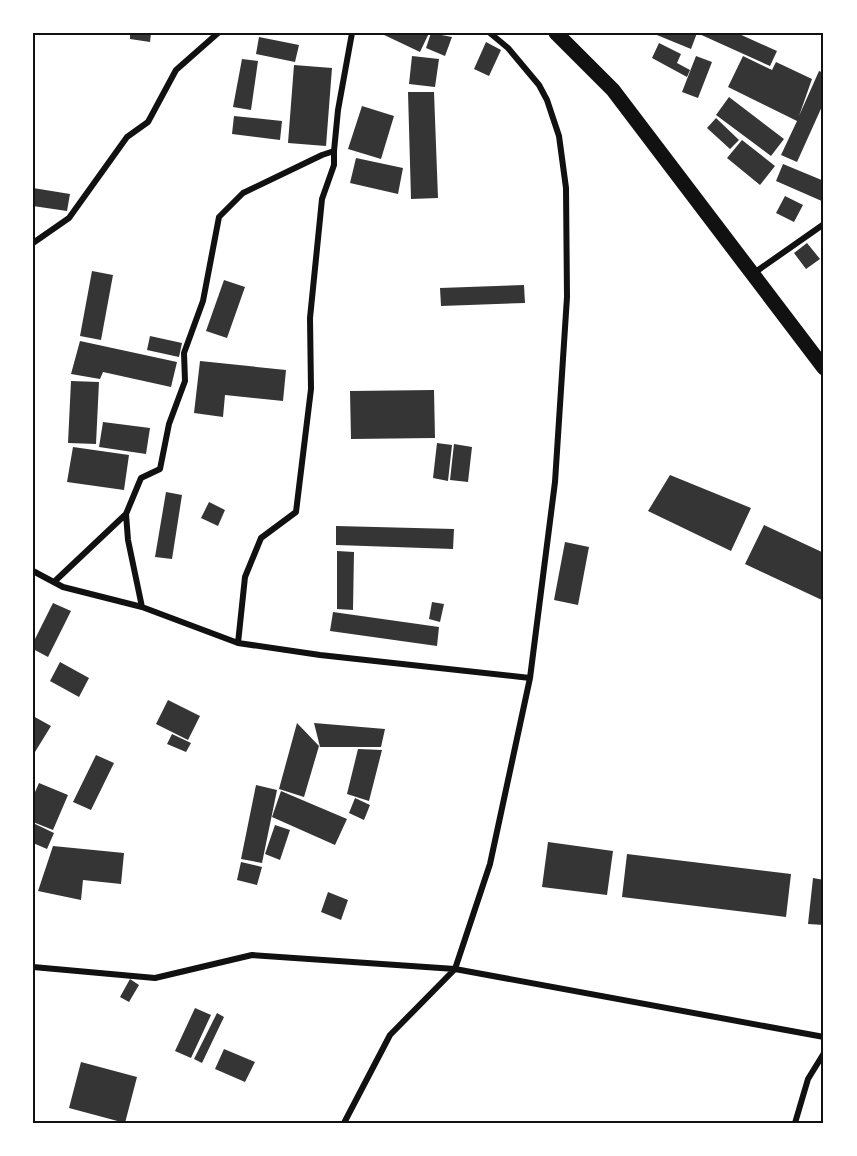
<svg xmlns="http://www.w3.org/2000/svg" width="857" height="1156" font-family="'Archivo Narrow',sans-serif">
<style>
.building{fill:#353535}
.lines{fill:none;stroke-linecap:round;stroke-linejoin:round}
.minor{stroke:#111;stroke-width:6}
.primary{stroke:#111;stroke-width:15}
.neatline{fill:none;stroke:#111;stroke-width:2}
</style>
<rect width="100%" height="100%" fill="#fff"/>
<path class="building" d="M130,33H151L150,42L130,39Z
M380,33H429L420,52Z
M431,33L452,37L445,56L426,48Z
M652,33H737L777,51L770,66L697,33L691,49Z
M259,37L299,45L295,62L256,54Z
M486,42L501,50L489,76L474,69Z
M659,43L681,54L677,63L690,70L687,77L652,58Z
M412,56L439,59L435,87L409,84Z
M696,56L712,62L698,98L682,92Z
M743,56L772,70L776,62L812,79L799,116L819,71L824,73V102L797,162L781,155L797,121L728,87Z
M242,59L258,61L251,110L233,107Z
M294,65L332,68L326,146L288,143Z
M408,92H434L438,198L411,199Z
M729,97L784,139L771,156L716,115Z
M362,106L394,116L381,159L348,149Z
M234,116L282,121L280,140L232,134Z
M716,118L739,140L730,149L707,128Z
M742,140L775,166L760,185L727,158Z
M356,158L403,168L398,194L350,183Z
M783,164L824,181V202L776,181Z
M33,188L70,194L67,211L33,206Z
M785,196L803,205L794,222L776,213Z
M807,243L820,259L806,269L794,253Z
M92,271L113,275L101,340L80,336Z
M224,280L245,287L227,338L206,331Z
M524,285L525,303L441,306L440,288Z
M150,336L182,343L179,357L147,350Z
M80,341L177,362L171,387L103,372L100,379L71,374Z
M200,361L286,370L283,401L225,395L223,417L194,413Z
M71,381L99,382L96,444L68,443Z
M434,390L435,438L351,439L350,391Z
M103,422L150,428L146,454L99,447Z
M437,443L452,445L448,481L433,478Z
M454,444L472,447L468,482L450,480Z
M73,447L129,455L124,490L67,482Z
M670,475L751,508L731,551L648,511Z
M166,492L182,495L172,559L155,557Z
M209,502L225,510L218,526L201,518Z
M764,525L824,553V601L745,564Z
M336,526L454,529L453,549L336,545Z
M565,542L589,547L578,605L554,600Z
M337,551L354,552L353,610L337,609Z
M432,602L444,604L440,622L429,619Z
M53,603L71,611L48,657L33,649V643Z
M333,612L439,627L437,646L330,631Z
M60,662L89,678L79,697L50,681Z
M168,700L200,716L188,740L156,724Z
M33,716L51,726L35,752L33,750Z
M297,723L319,746L304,797L279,789Z
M314,723L385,729L381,747H320Z
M172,734L191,743L186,752L167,744Z
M358,749L382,750L369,801L347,794Z
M96,755L114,763L91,810L73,802Z
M39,783L68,795L53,830L33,822V791L35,792Z
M256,785L277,790L262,863L241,859Z
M281,791L347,819L335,845L272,817Z
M355,798L370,805L364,820L349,813Z
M33,823L54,833L47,849L33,843Z
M275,825L290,830L280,860L265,854Z
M548,842L613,851L607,895L542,887Z
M53,846L124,853L121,884L83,880L81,900L38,891Z
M627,854L791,874L786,917L622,897Z
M241,862L262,867L257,885L237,880Z
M813,878L824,880V925L808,924Z
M328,892L348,900L341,920L321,912Z
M130,979L139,985L129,1002L120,997Z
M195,1008L211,1015L191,1058L175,1051Z
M217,1013L224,1017L202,1063L194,1059Z
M224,1049L255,1062L245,1082L215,1069Z
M81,1062L137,1077L125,1123L69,1108Z"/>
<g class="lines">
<path class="minor" d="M33,243L69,218L127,137L148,122L176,70L218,33
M754,273L824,224
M33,571L63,587L142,607L238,643L320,655L530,678
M54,582L126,514
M142,607L128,540L126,514L141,478L160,469L169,424L185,381L184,353L203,301L219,217L243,193L322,155L334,151L338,110L352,33
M238,643L245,577L261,538L296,512L311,389L310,318L322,199L334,165V151
M33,967L155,978L252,955L455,969L824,1037
M344,1123L390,1035L455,969L490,864L530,678L555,482L567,297L566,188L559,136L547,100L539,85L508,48L490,33
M795,1123L808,1079L824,1053"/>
<path class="primary" d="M556,33L613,90L824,368"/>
</g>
<rect width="857" height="1156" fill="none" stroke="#ffffff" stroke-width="69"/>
<rect x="34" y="34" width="788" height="1088" class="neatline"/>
</svg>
